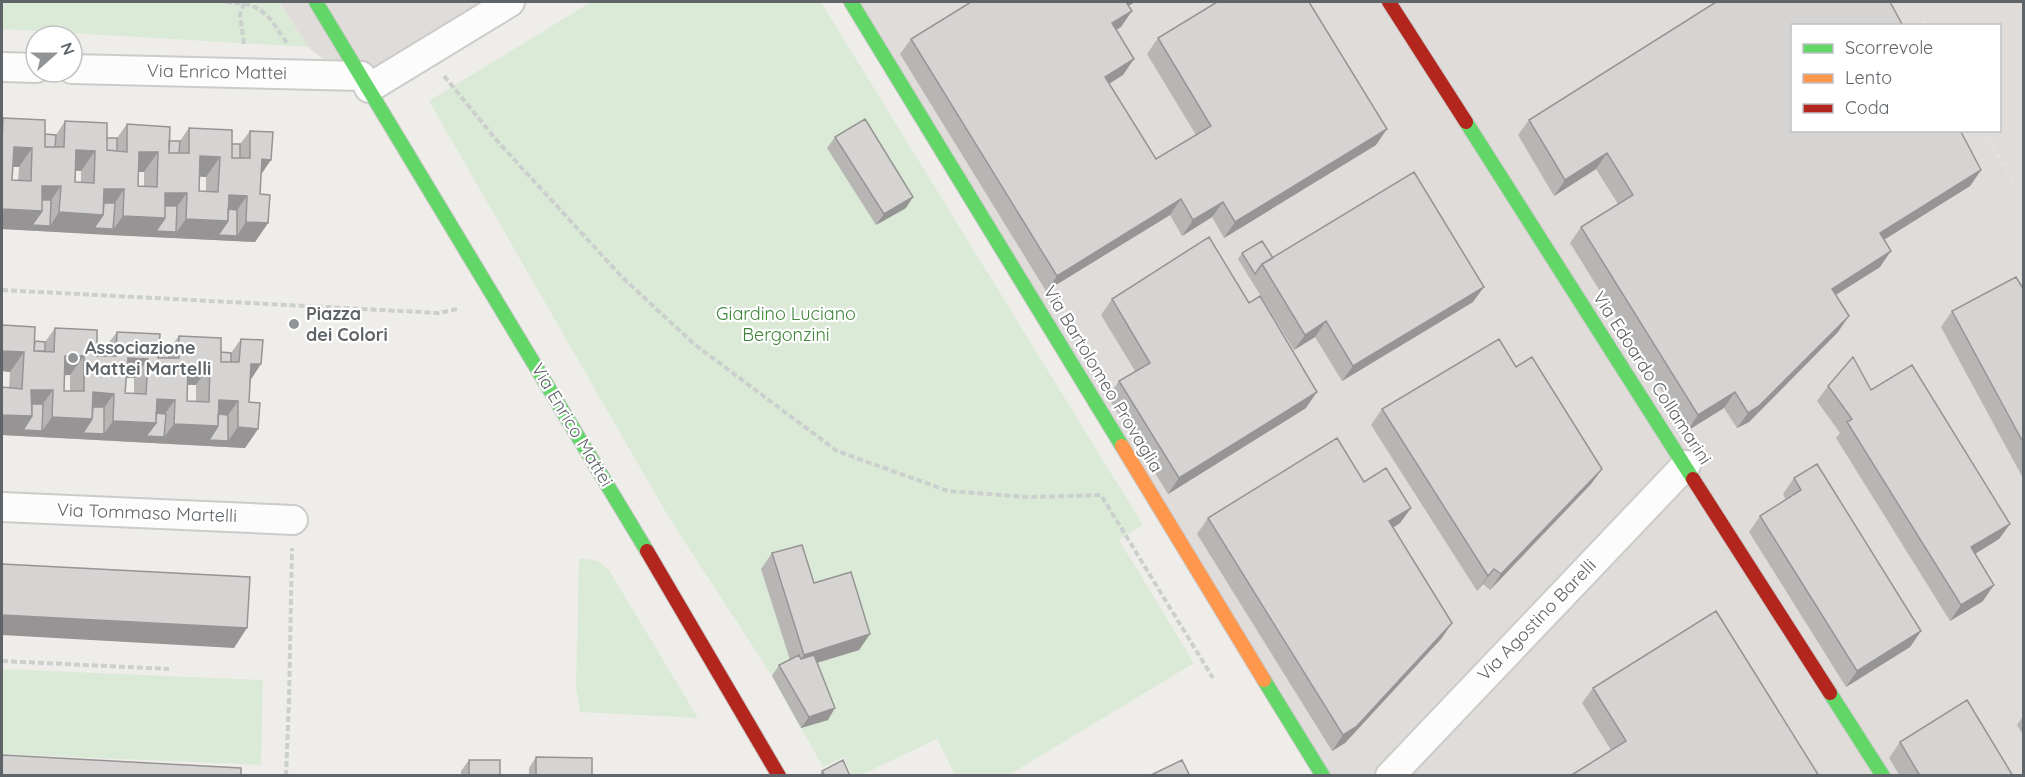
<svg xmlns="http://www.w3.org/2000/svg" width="2025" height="777" font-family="Quicksand,sans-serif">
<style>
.industrial{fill:#dfdcda;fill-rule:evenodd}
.green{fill:#dbead6}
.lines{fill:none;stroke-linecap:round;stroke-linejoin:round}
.street-casing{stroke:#cbcbca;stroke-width:32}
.fast-casing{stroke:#c9cac9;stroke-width:16}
.slow-casing{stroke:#c9cac9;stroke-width:16}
.jam-casing{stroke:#c9cac9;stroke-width:16}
.path{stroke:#cbcfcd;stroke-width:4;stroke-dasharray:6 3;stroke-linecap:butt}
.street{stroke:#fdfcfc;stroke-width:28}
.fast{stroke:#63d668;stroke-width:14}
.slow{stroke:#ff974d;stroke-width:14}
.jam{stroke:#b3261e;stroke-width:14}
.rail{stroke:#e4e4e4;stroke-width:4.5;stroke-dasharray:1.5 8;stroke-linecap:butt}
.wall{fill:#b8b6b5;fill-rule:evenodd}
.shaded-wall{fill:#969494}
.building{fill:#d6d4d3;stroke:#969494;stroke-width:1.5;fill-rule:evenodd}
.poi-dot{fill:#919496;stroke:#fff;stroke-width:2}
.labels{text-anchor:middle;stroke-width:4.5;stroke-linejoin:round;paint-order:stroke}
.street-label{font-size:18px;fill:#5f6468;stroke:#fff}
.poi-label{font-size:18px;font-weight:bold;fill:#5f6468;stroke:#fff;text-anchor:start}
.park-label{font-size:18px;fill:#3e8539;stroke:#fff}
</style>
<rect width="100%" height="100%" fill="#efedea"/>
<path class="industrial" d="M279,2H518L369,96L308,47Z
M844,2H2023V775H1318ZM1792,26H2000V130H1792Z"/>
<path class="green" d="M2,2H279L308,47L2,29Z
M591,2H821L1143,525L1119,540L1194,663L1009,775H955L937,739L861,775H851L844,757L823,767L772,676L668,516L429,101Z
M579,558L598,561L609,570L698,718L580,712L576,688Z
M2,669L263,680L261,765L2,754Z"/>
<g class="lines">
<defs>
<path id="street" d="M2,67L36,68
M72,69L361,76
M369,88L510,2
M2,507L293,520
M1390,776L1686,465"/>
<path id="fast" d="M316,2L647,551
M851,2L1122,446
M1466,122L1693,479
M1264,680L1323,776
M1830,693L1883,776"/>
<path id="slow" d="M1122,446L1264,680"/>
<path id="jam" d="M1389,2L1466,122
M1693,479L1830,693
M647,551L779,776"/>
</defs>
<use href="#street" class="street-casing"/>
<use href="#fast" class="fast-casing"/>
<use href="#slow" class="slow-casing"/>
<use href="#jam" class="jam-casing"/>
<path class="path" d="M226,2C233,3 239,3 246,4C270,10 274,27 288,44
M244,44L240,15L244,4
M444,76L499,143L621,276L694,344L837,451L948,491L1027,497L1101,495L1213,678
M2,290L439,313L457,309
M2,661L169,669
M286,776L289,700L292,548"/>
<use href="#street" class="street"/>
<use href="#fast" class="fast"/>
<use href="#slow" class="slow"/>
<use href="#jam" class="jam"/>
<path class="rail" d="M1924,21L1926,26
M1984,130L2024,202"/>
</g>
<path class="wall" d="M971,2H1135L1128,6L1121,27L1116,30L1123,75L1109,84L1156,159L1196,135L1147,54L1158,38L1376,145L1224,238L1212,217L1182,236L1170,215L1046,291L900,54L911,39Z
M3,118L45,134L56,135L65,121L107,138H117L127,124L169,141H180L189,128L232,144H240L250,131L261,174L260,194L268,223L255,242L2,229V120ZM13,167H19L18,180H12ZM75,170L81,171V183L75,182ZM138,172H144V186H138ZM200,176L206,177V191H199Z
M1529,120L1981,170L1970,186L1884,240L1880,267L1836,295L1838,332L1749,422L1737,428L1724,408L1687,431L1570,243L1581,227L1618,204L1596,169L1554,196L1518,135Z
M835,137L906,208L876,225L827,148Z
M1242,253L1273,258L1473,302L1342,381L1315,337L1294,350L1238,259Z
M2024,290V480L1941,327L1952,311Z
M1112,299L1249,303L1306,408L1168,494L1108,397L1119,381L1135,371L1101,315Z
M2,325L35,341L45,342L55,328L97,345H107L117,332L159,349H169L179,336L221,352L231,353L241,339L250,381L249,402L258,429L245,448L2,435L9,388L10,372L2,371ZM65,375H70V391H64ZM126,378H134V394L125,393ZM188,385H196V401H187Z
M1516,367L1602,469L1591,484L1490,590L1483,584L1477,591L1371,425L1382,409Z
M1828,386L1871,390L2010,524L1999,539L1975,554L1983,601L1950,621L1836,438L1840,433L1817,401Z
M1794,478L1921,631L1910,647L1846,687L1749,532L1760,516L1786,500L1783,494Z
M1364,482L1411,508L1400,523L1393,528L1452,623L1441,639L1345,743L1332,751L1197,534L1208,518Z
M772,553L814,583L870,634L859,650L817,663L828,720L801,728L772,676L779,665L790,660L761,569Z
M1593,688L1819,776L1611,750L1582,703Z
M2024,715V736L2017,725Z
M1900,742L2013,776H1900L1889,758Z
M536,757L592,776H529V768Z
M469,760L500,776H461V771Z
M822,771L850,776H819Z"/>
<path class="shaded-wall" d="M1123,2H1135L1113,15Z
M1132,11L1121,27L1101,39L1112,23Z
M1134,59L1123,75L1094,93L1105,77Z
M1387,129L1376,145L1224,238L1235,222Z
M14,147L32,148L19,167L2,166Z
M76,150L95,151L81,171L62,170Z
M139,152H158L144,172L125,171Z
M1607,153L1596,169L1554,196L1565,180Z
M200,156L220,157L206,177L187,176Z
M262,159L271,160L258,179Z
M1981,170L1970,186L1869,249L1880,233Z
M42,186H61L47,206H32Z
M104,189H124L111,209L94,208Z
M165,193H187L173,212H156Z
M229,195L247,196L233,216L219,215Z
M913,197L906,208L876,225L884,214Z
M1181,199L1170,215L1046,291L1057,276Z
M1223,202L1212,217L1182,236L1193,220Z
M2,209L42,211L50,226L59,212L103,215L113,229L109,235L2,229Z
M123,216L165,218L176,232L172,238L109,235Z
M186,219L228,221L237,236L246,222L268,223L255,242L172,238Z
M1891,251L1880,267L1821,304L1832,289Z
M1484,287L1473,302L1342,381L1353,366Z
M1849,316L1838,332L1749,422L1737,428L1748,413Z
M1326,321L1315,337L1294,350L1305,335Z
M3,351L24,352L10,372L2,371Z
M65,356H84L70,375L51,376Z
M128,358L148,359L134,378L114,377Z
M251,364H261L248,384Z
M188,365H210L196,385L175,384Z
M31,390H53L39,409L22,410Z
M93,392L114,394L100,413L84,412Z
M1317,392L1306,408L1168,494L1179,478Z
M1735,392L1724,408L1687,431L1698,415Z
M157,399L175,400L161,419H147Z
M219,400L238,401L224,421L209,420Z
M2,415L32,416L42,431L52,417L92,419L79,439L2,435Z
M113,421L156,423L164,437L174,424L218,426L228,441L238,427L258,429L245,448L79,439L83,433L104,434Z
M1602,469L1591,484L1490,590L1501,574Z
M1411,508L1400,523L1378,537L1389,521Z
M2010,524L1999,539L1960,563L1971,547Z
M1494,569L1483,584L1477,591L1488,576Z
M1994,585L1983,601L1950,621L1961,605Z
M2,615L247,628L234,648L2,635Z
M1452,623L1441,639L1345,743L1332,751L1343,735Z
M1921,631L1910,647L1846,687L1857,671Z
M870,634L859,650L793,670L804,655Z
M835,708L828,720L801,728L809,717Z"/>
<path class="building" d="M971,2H1126L1132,11L1112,23L1134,59L1105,77L1156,159L1211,126L1158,38L1217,2H1309L1387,129L1235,222L1223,202L1193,220L1181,199L1057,276L911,39Z
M1716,2H1890L1903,26H1792V130H1960L1981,170L1880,233L1891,251L1832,289L1849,316L1759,406L1748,413L1735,392L1698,415L1581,227L1633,195L1607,153L1565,180L1529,120Z
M3,118L45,120V147H64L65,121L107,123V150L127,152V124L170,127L169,153H189V128L232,130V158H250V131L273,132L271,160L262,159L260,194L270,195L268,223L246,222L247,196L229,195L228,221L186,219L187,193H165V218L123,216L124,189H104L103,215L59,212L61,186H42V211L2,209V145ZM14,147L32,148L31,181L12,180ZM76,150L95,151L94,183L75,182ZM139,152H158L157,187L138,186ZM200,156L220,157L218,192L199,191Z
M865,119L913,197L884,214L835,137Z
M45,134L56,135L55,147H45Z
M107,138H117V151L107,150Z
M169,141H180L179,153H169Z
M232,144H240V158H232Z
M1414,172L1484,287L1353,366L1326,321L1305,335L1262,264Z
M42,200H51L50,226L32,225L42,211Z
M104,203H115L113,229L94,228L103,215Z
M165,206H177L176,232L156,231L165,218Z
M228,209L237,210V236L218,235L228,221Z
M1209,237L1249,303L1260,296L1317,392L1179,478L1119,381L1150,363L1112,299Z
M1262,241L1273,258L1262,264L1255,274L1242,253Z
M2016,277L2024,290V444L1952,311Z
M2,325L35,327L34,351L54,352L55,328L97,330V356H116L117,332L160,334L158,358H179V336L221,338V362H239L241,339L263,340L261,364H251L249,402L260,403L258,429L238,427V401L219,400L218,426L174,424L175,400L157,399L156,423L113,421L114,394L93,392L92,419L52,417L53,390H31L32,416L2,415V387L22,389L24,352L3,351L2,380ZM65,356H84V391H64ZM128,358L148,359L146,394L125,393ZM188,365H210L209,402L187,401Z
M1499,339L1516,367L1532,357L1602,469L1501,574L1494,569L1488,576L1382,409Z
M35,341L45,342V351H34Z
M97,345H107V356H97Z
M159,349H169V358H158Z
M221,352L231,353V362H221Z
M1853,357L1871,390L1912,365L2010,524L1971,547L1994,585L1961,605L1847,422L1852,419L1828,386Z
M32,404H43L42,431L23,430L32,416Z
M93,407H104V434L83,433L92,419Z
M156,413L166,414L164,437L146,436L156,423Z
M218,414L228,415V441L209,440L218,426Z
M1337,438L1364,482L1386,468L1411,508L1389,521L1452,623L1356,727L1343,735L1208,518Z
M1817,464L1921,631L1857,671L1760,516L1801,490L1794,478Z
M802,545L814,583L851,572L870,634L804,655L772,553Z
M2,564L250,577L247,628L2,615Z
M1716,611L1819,776H1570L1626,741L1593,688Z
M799,655L801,659L814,655L835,708L809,717L779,665Z
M1967,700L2013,776H1920L1900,742Z
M2,755L241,768V776H2Z
M536,757L592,758V776H536Z
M469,760H500V776H469Z
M843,760L850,776H825L822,771Z
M1182,760L1190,776H1149Z"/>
<g class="poi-dot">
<circle cx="294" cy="324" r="6"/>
<circle cx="73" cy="358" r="6"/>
</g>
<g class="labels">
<g class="street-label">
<text transform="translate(217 72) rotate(1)" y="6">Via Enrico Mattei</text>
<text transform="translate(1652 378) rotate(57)" y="6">Via Edoardo Collamarini</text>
<text transform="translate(1103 379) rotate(59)" y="6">Via Bartolomeo Provaglia</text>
<text transform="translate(572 425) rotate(59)" y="6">Via Enrico Mattei</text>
<text transform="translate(147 513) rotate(2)" y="6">Via Tommaso Martelli</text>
<text transform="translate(1537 620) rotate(-46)" y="6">Via Agostino Barelli</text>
</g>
<g class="poi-label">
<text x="306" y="320">Piazza<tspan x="306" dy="21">dei Colori</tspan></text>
<text x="85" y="354">Associazione<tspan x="85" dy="21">Mattei Martelli</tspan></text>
</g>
<g class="park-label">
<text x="786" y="320">Giardino Luciano<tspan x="786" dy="21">Bergonzini</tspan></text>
</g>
</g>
<rect width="2025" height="777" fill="none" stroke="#5f6468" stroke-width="6"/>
<rect x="1791" y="24" width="210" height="108" fill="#ffffff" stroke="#bfc1c3" stroke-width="1.5"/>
<rect x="1803" y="44" width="30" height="9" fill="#63d668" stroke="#bfc1c3" stroke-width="1.5"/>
<text x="1845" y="54" font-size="18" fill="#5f6468">Scorrevole</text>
<rect x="1803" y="74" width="30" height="9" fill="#ff974d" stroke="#bfc1c3" stroke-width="1.5"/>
<text x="1845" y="84" font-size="18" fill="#5f6468">Lento</text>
<rect x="1803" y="104" width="30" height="9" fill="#b3261e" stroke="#bfc1c3" stroke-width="1.5"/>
<text x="1845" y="114" font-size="18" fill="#5f6468">Coda</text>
<g transform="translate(54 54) rotate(69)"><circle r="28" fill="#ffffff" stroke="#bfc1c3" stroke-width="1.5"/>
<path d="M0-4.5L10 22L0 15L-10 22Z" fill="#919496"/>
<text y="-9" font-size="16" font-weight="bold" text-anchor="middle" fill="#5f6468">N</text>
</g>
</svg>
